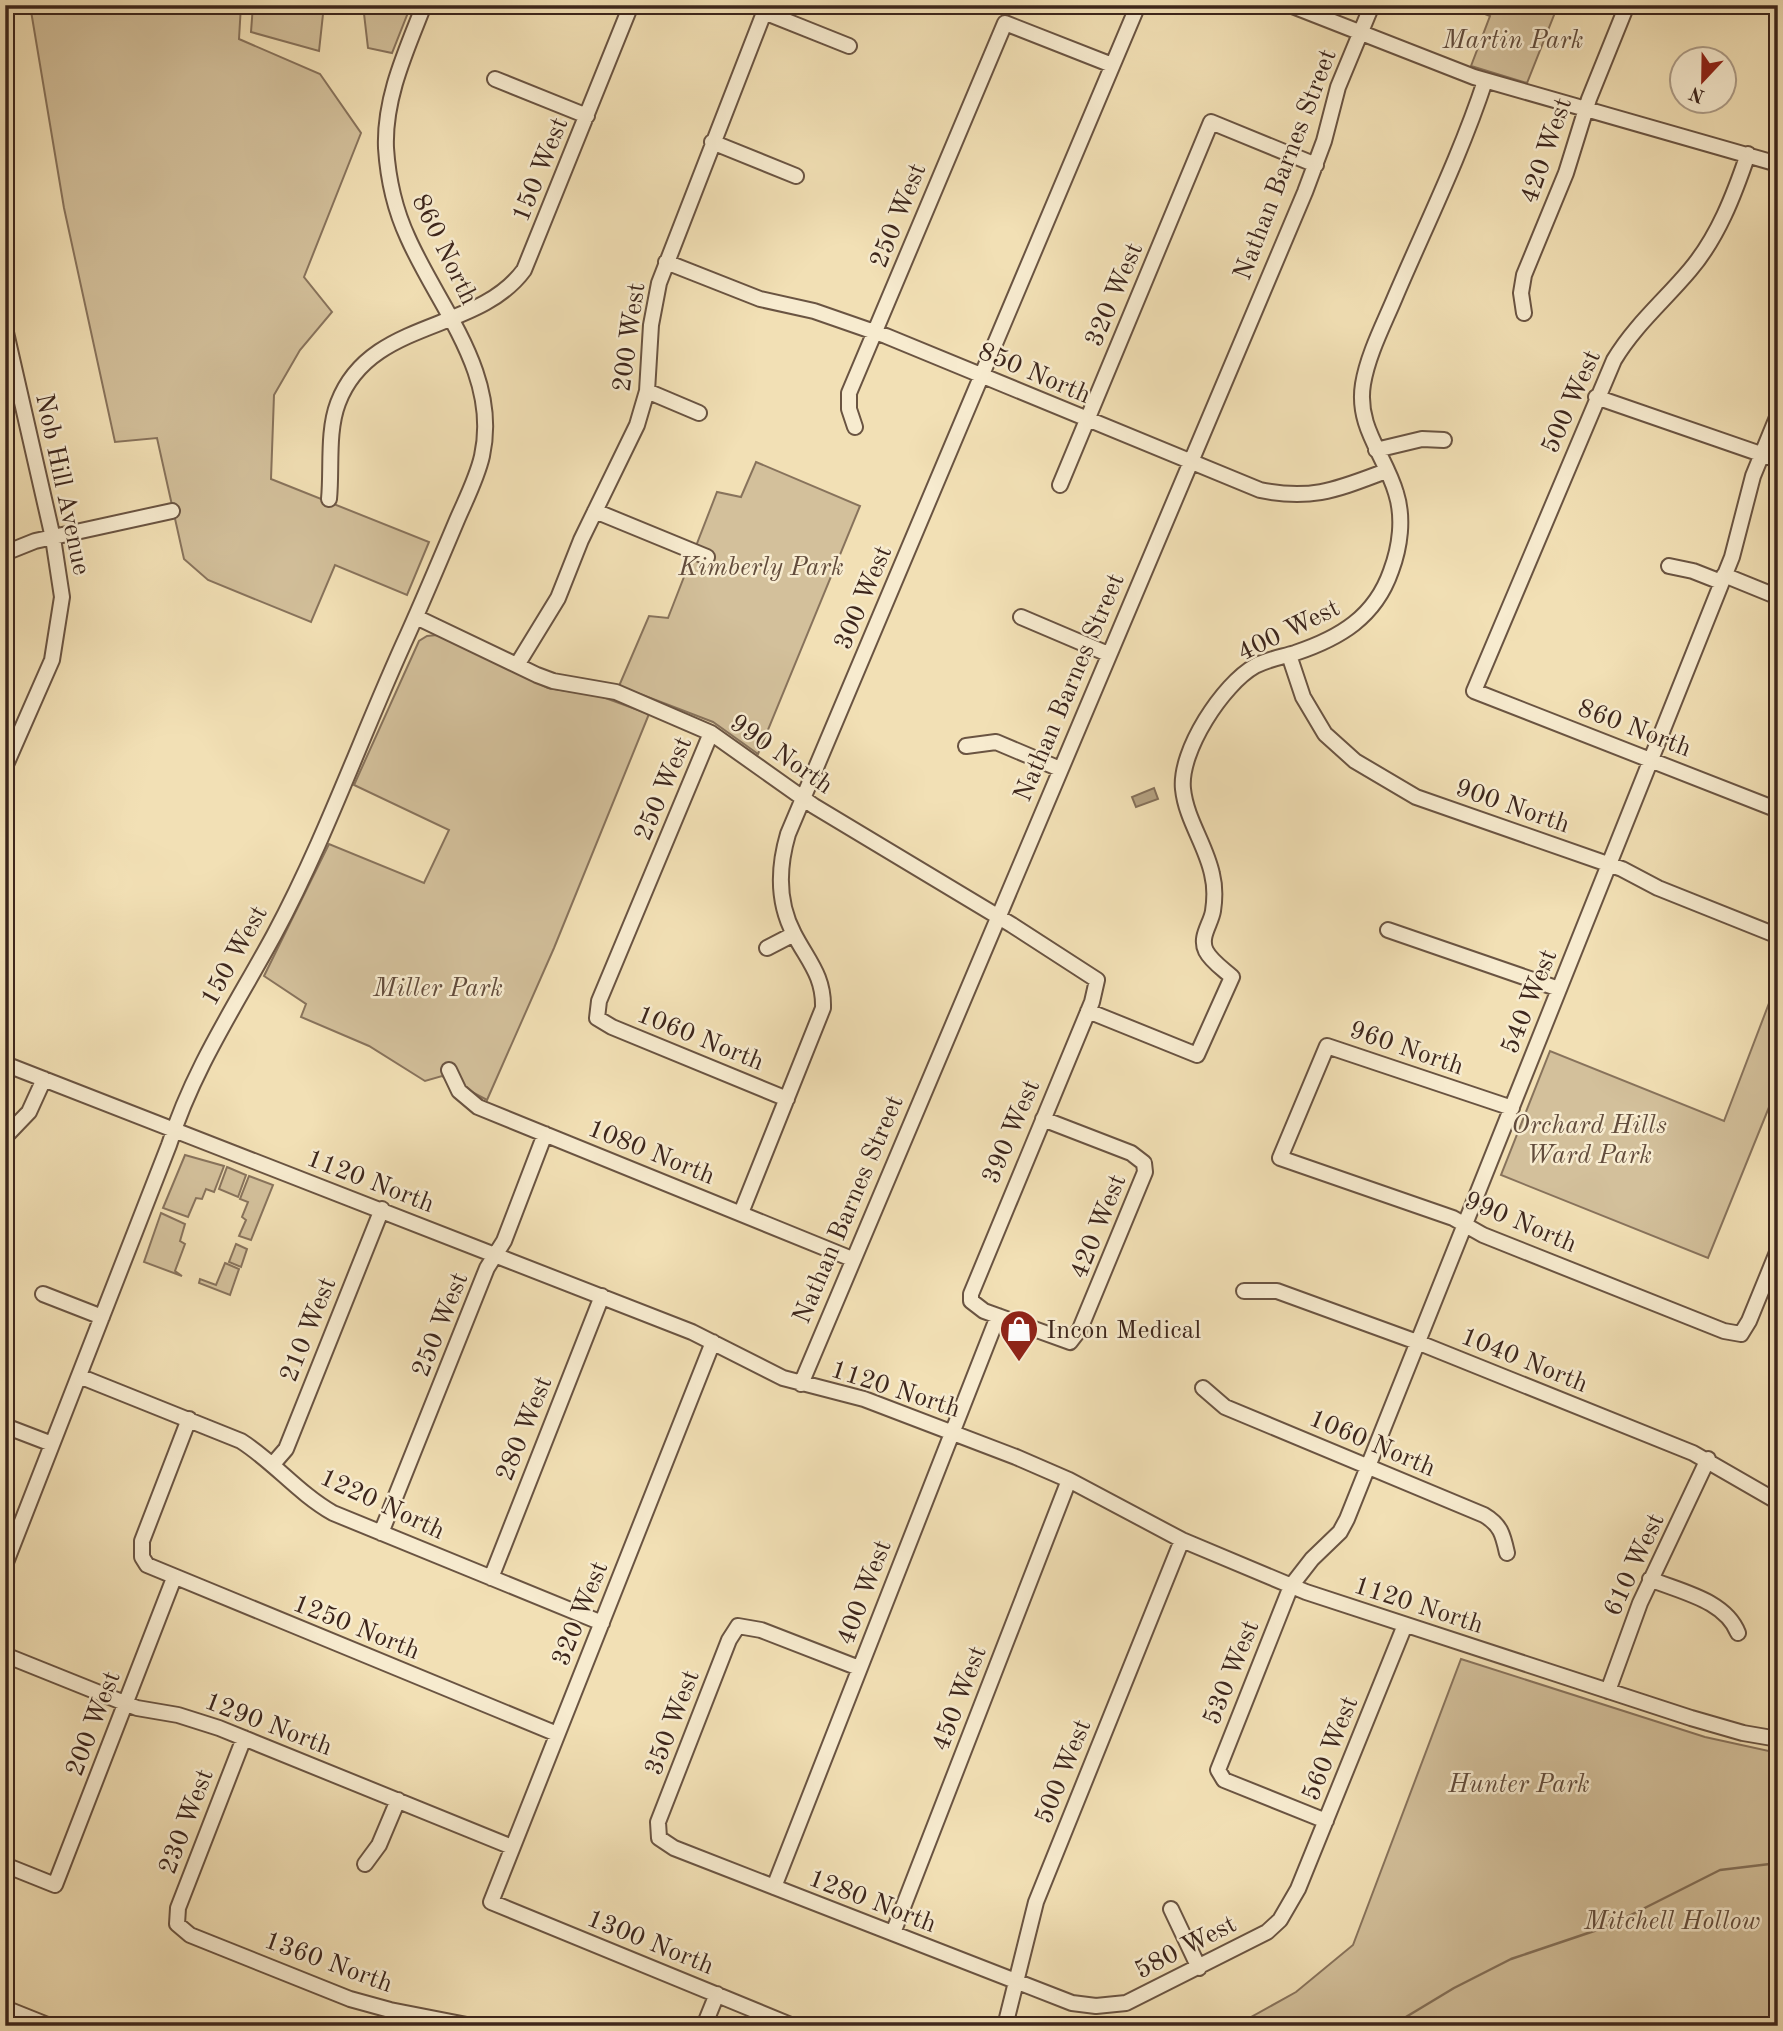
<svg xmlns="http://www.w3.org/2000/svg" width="1783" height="2031" font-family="'Old Standard TT',serif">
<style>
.green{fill:#d3c09b;stroke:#88735c;stroke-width:2}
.water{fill:#b4a181;stroke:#847059;stroke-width:2}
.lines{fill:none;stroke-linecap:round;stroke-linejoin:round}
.stream{stroke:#847059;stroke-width:2.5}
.minor-casing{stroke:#6a5442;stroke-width:18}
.minor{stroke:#f7ebcf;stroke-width:14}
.labels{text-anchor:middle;stroke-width:5;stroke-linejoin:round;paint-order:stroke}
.park-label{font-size:26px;font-style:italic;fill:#624c3c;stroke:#f7ebcf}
.street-label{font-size:26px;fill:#3d261c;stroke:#f7ebcf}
.poi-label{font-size:26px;fill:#3d261c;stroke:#f7ebcf;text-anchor:start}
</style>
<rect width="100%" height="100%" fill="#f2e0b5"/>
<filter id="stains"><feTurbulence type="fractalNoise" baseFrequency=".00286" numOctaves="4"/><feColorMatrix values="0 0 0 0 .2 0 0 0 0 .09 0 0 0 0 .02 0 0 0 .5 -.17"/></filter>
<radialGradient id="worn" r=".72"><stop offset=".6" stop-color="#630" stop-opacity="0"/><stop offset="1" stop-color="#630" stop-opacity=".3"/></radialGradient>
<path class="green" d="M30,5H241L239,39L320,74L361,133L304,277L332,312L300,350L274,395L271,479L429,542L407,595L335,565L311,622L208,580L184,559L157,438L115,442L64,208Z
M253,5H324L319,51L251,32Z
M363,5H411L392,53L368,48Z
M1463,5H1558L1527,83L1471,66L1490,16Z
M756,462L860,506L758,754L713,722L619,686L649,616L668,618L717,492L741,497Z
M437,635L548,688L600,696L649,714L554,948L487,1100L442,1076L425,1081L369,1046L301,1017L306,1004L264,976L329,844L424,883L449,830L354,785L419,641L427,636Z
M1771,998L1778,1001V1085L1708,1258L1501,1175L1550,1051L1724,1121Z
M185,1155L224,1166L214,1192L206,1189L202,1199L196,1198L188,1217L163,1208Z
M227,1167L246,1175L238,1197L219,1189Z
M249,1176L273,1185L251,1240L239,1236L246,1220L242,1217L248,1202L240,1199Z
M161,1213L185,1224L180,1241L185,1244L175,1271L182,1276L144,1262Z
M236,1244L247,1249L241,1267L229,1262Z
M225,1263L239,1269L230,1295L199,1283L200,1279L216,1285Z
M1461,1659L1705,1737L1778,1753V2026H1235L1296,1992L1353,1945Z"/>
<path class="water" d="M1154,788L1158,799L1136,807L1132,797Z"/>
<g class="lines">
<path class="stream" d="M1391,2026L1454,1988L1511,1959L1609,1926L1720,1870L1778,1863"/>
<defs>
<path id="minor" d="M1290,5L1474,77L1778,164
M764,12L849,46
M495,79L587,116
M712,142L796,176
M1748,154C1734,195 1718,237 1690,270C1664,301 1635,325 1614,360L1474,691L1778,810
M666,262L760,299L814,311L886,336L1260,490C1312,501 1338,489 1386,471
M1524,313L1521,293L1524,275L1566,173L1589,99L1627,5
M5,328L53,538L62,597L52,660L5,767
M647,391L699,413
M1596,397L1778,460
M855,427L849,409V393L1005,23L1112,65
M1376,450L1422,439L1444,440
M1060,485L1211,122L1316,165
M329,499C332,469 327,432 338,403C370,318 477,334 524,270L631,5
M595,511L707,557
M5,553L35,541L172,511
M1669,566L1693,571L1721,582
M1724,575L1778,597
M416,617L537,675L553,681L616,692L711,733L814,806L1012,925L1097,980L1092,1002L971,1294V1301L984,1311L1070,1342L1080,1329L1145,1172L1144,1163L1131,1153L1043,1119
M1021,617L1108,654
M1289,655L1303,697L1325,734L1355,761L1416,797L1622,869L1658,888L1778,936
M517,665L558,598L581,540L637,425L647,391L651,325L659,283L767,5
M711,733L599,1001L597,1018L612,1027L787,1099
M966,746L996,742L1060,769
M1388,930L1559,989
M767,948L794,934
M1088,1011L1197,1055L1232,977C1223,969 1211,961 1206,951C1199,937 1211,924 1213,911C1215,898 1215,886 1212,874C1206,845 1186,819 1183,789C1179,751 1223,684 1255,666C1268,659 1282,657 1295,653C1340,638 1375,617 1391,571C1400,547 1404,518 1396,493C1385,455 1356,427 1363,384C1368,354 1384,324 1396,295C1426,225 1461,154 1485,81
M5,1064L692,1332L783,1378L864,1399L1016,1457L1069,1480L1182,1540L1306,1592L1691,1718L1743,1733L1778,1739
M449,1070L459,1091L478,1107L852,1259
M1512,1108L1327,1046L1280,1158L1453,1218L1483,1235L1724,1331L1741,1334L1749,1321L1778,1250
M5,1137L29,1112L44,1079
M741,1213L823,1008C824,976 808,961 794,934C777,902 778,868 788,834L1138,5
M1244,1291H1277L1417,1342L1693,1453L1778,1502
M43,1294L102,1317
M713,1342L491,1902L793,2026
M79,1376L241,1441C274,1462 298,1493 333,1513L602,1623
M801,1384L1305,192L1324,141L1338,87L1372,5
M1203,1388L1225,1407L1484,1515C1501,1525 1503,1535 1507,1553
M189,1419L142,1541V1557L147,1565L557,1734
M5,1426L52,1444
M273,1464L286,1449L382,1209
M381,1533L487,1268L504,1241L545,1134
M5,1565L169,1145C193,1069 236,1005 274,935C326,838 362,734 408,634C425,596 441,558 457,520C466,499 477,478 482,456C500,374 439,308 408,238C395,210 388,179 386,148C384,98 406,51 424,5
M491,1578L602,1296
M1650,1579C1681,1592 1725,1600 1738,1633
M5,1655L137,1708L178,1715L219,1728L512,1847
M859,1668L761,1630L738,1626L729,1640L658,1822L659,1838L674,1848L1072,2003L1096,2006L1126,2003L1267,1932L1280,1920L1298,1889L1405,1625
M1608,1691L1640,1603L1708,1459
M244,1738L178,1908L177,1924L190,1935L350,1999L390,2010L472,2026
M1326,1821L1224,1780L1218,1770L1291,1586L1312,1559L1340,1532L1347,1519L1732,557L1753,476L1778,415
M365,1864L379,1845L398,1800
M5,1865L55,1885L174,1578
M774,1887L998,1316
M1171,1909L1199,1968
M893,1933L1069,1480
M5,2008L50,2026
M704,2026L717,1994
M1005,2026L1036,1902L1182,1540"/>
</defs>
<use href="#minor" class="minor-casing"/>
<use href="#minor" class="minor"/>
</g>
<defs>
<symbol id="shop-pin" viewBox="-11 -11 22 30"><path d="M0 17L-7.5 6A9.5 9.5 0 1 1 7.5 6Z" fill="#8f2418" stroke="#f7ebcf"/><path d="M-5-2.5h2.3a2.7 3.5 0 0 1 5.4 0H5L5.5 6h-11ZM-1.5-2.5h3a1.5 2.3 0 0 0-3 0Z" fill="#fff"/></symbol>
</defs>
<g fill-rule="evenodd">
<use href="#shop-pin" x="997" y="1307" width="44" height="60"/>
</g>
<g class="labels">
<g class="park-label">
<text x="1513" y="48">Martin Park</text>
<text x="761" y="575">Kimberly Park</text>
<text x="438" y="996">Miller Park</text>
<text x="1589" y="1133">Orchard Hills<tspan x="1589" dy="30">Ward Park</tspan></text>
<text x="1519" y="1792">Hunter Park</text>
<text x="1672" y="1929">Mitchell Hollow</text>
</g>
<g class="street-label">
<text transform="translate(1545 150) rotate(-71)" y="9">420 West</text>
<text transform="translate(1284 164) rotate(-69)" y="9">Nathan Barnes Street</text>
<text transform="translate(539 169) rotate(-68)" y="9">150 West</text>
<text transform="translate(897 215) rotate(-68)" y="9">250 West</text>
<text transform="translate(446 249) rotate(64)" y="9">860 North</text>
<text transform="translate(1113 294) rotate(-67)" y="9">320 West</text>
<text transform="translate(628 337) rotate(-82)" y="9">200 West</text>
<text transform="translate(1035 372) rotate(23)" y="9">850 North</text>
<text transform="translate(1570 401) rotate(-66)" y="9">500 West</text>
<text transform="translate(64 484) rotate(78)" y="9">Nob Hill Avenue</text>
<text transform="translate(862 597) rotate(-67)" y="9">300 West</text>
<text transform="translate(1288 629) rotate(-26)" y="9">400 West</text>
<text transform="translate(1068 687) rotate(-67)" y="9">Nathan Barnes Street</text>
<text transform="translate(1635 727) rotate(21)" y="9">860 North</text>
<text transform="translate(782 753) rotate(35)" y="9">990 North</text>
<text transform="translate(662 788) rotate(-67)" y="9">250 West</text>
<text transform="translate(1513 805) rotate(19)" y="9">900 North</text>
<text transform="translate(233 955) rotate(-61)" y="9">150 West</text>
<text transform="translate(1528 1001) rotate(-68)" y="9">540 West</text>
<text transform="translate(701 1037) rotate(22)" y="9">1060 North</text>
<text transform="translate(1407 1047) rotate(19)" y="9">960 North</text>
<text transform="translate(1010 1131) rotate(-67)" y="9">390 West</text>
<text transform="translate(652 1151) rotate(22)" y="9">1080 North</text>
<text transform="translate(371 1180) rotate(21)" y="9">1120 North</text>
<text transform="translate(847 1209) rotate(-67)" y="9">Nathan Barnes Street</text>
<text transform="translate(1521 1221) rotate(23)" y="9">990 North</text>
<text transform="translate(1097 1226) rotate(-68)" y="9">420 West</text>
<text transform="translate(439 1324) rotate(-68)" y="9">250 West</text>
<text transform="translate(307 1329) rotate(-68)" y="9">210 West</text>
<text transform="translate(1525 1359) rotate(22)" y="9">1040 North</text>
<text transform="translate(896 1388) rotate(18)" y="9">1120 North</text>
<text transform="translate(523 1428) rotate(-68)" y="9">280 West</text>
<text transform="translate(1373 1442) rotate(23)" y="9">1060 North</text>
<text transform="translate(383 1503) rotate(25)" y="9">1220 North</text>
<text transform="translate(1633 1564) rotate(-65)" y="9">610 West</text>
<text transform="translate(863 1592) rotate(-69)" y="9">400 West</text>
<text transform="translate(1419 1604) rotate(18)" y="9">1120 North</text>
<text transform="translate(579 1613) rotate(-68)" y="9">320 West</text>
<text transform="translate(357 1626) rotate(22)" y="9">1250 North</text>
<text transform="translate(1230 1672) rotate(-68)" y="9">530 West</text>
<text transform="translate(958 1698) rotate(-69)" y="9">450 West</text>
<text transform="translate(671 1722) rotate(-69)" y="9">350 West</text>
<text transform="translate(92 1723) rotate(-69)" y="9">200 West</text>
<text transform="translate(269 1723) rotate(21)" y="9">1290 North</text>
<text transform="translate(1329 1748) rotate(-68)" y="9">560 West</text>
<text transform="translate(1062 1771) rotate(-68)" y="9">500 West</text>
<text transform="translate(185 1821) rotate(-69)" y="9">230 West</text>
<text transform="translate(873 1900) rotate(21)" y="9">1280 North</text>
<text transform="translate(651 1941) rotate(22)" y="9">1300 North</text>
<text transform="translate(1185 1946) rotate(-27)" y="9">580 West</text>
<text transform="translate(329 1961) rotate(20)" y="9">1360 North</text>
</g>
<g class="poi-label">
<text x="1046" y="1338">Incon Medical</text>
</g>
</g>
<rect width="1783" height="2031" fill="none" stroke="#f2e0b5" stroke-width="28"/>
<rect x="7" y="7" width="1769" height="2017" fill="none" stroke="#3d261c" stroke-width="3.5"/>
<rect x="14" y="14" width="1755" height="2003" fill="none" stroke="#3d261c" stroke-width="2"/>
<g transform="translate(1703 80) rotate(202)"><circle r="33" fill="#f7ebcf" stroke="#ad9c87" stroke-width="2"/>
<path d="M0-5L12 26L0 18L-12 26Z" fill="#8f2418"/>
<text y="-10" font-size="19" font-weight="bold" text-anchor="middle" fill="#3d261c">N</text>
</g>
<rect width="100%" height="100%" filter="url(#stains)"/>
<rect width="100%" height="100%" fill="url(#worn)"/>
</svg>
